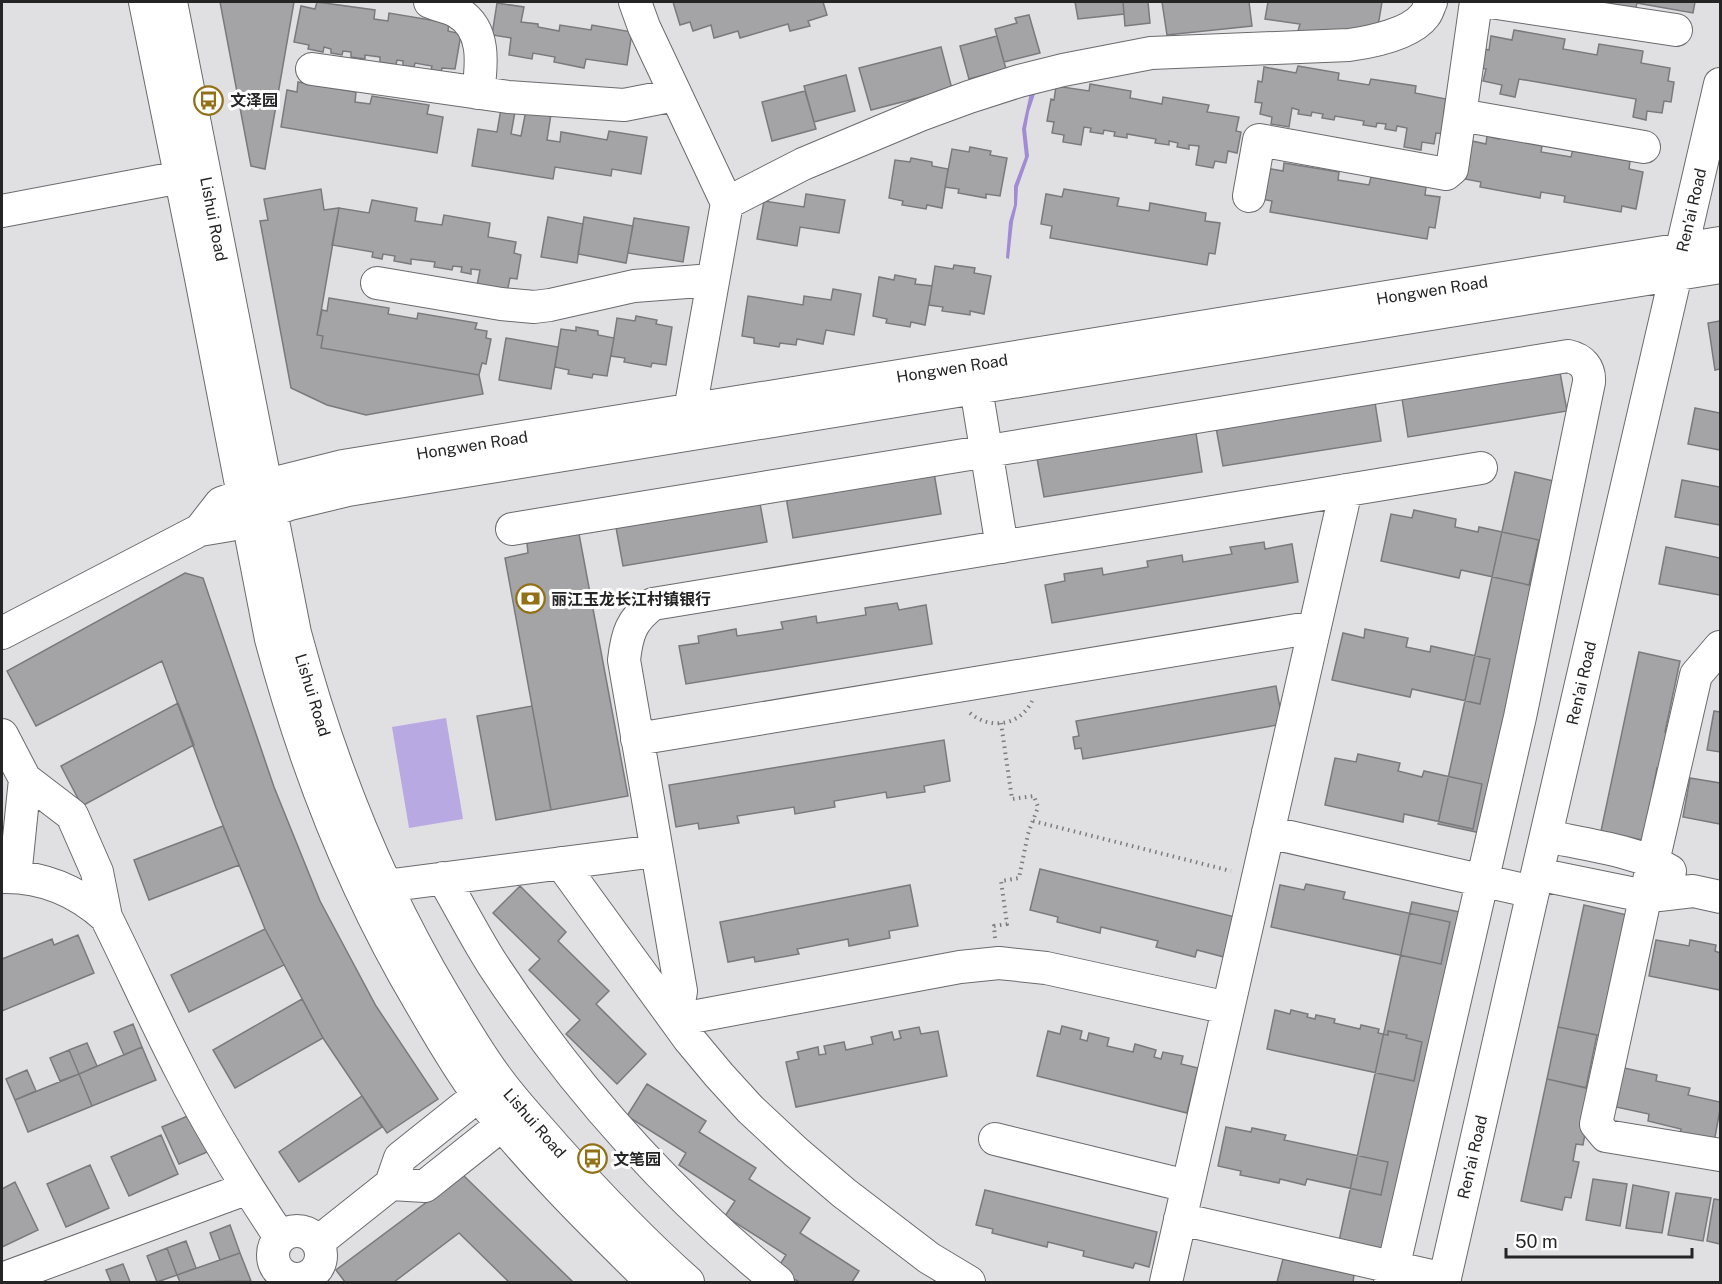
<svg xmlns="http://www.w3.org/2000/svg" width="1722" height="1284" font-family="'Public Sans','Noto Sans SC',sans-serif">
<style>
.green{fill:#b9a9e3}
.water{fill:#a18bd5}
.building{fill:#a4a3a6;stroke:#7a7a7d;stroke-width:1.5}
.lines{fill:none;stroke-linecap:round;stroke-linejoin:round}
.minor-casing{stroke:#6b6a6d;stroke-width:34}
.path{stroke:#7d7c7e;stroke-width:4;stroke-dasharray:1.5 4.5;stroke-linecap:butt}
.minor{stroke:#fff;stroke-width:32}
.labels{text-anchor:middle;stroke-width:6;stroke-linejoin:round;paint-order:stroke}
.poi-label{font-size:16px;font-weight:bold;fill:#252526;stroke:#fff;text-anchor:start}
.street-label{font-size:16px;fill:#252526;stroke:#fff}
</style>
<rect width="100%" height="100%" fill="#e0dfe2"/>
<path class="green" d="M446,718L463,819L409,828L392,727Z"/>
<path class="water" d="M1030,93L1035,94L1029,112L1026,129L1029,156L1018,187L1017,205L1013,222L1009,259L1006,258L1009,222L1014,205V186L1025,157L1022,129Z"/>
<path class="building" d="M220,2H294L265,169L251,166Z
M317,2L375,10L374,19L388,21L389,13L449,23L448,31L461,34L455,69L442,68L441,72L431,70L432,66L415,63L414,67L403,66V61L397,60L396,65L380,62V57L365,55V59L351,57V52L343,51L342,55L331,53V49L324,47L323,52L308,49L309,45L294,42L301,6L315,9Z
M673,2H823L827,15L808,21L810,26L790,31L788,24L740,38L738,31L714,38L711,25L693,31L690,22L680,25Z
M1075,2H1123L1124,14L1078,19Z
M1123,2H1148L1150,23L1125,26Z
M1162,2H1249L1252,26L1167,35Z
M1268,2H1382L1377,32L1355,35L1298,31L1300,24L1265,19Z
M1600,2H1637L1636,8Z
M1637,2H1695L1693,13L1637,3Z
M497,3L524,7L521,22L538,24V27L559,31L560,25L591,30L592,25L632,32L627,65L586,59L584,68L554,62L555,57L533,53L532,59L509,55L511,38L492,35Z
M1029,15L1040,53L1004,62L995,29L1017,23L1015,18Z
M1514,30L1565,39L1563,49L1597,55L1599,44L1643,51L1641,63L1670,68L1668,81L1674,82L1671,102L1664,101L1662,113L1647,111L1646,120L1633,117L1636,99L1519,79L1515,97L1500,94L1502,85L1483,81L1486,69L1481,68L1485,49L1489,50L1491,36L1512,40Z
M997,36L1006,69L969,79L960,46Z
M941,47L952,89L871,110L859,68Z
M1298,66L1339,73L1338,80L1369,85L1371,79L1416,86L1415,93L1446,99L1444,112L1448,113L1445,134L1436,133L1434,144L1422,142L1421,150L1404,147L1407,128L1397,126L1396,131L1385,129L1386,124L1377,123L1376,127L1363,125L1364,121L1335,116L1334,120L1322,118L1323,114L1312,112L1311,116L1298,114L1299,110L1292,108L1289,127L1271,124L1272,117L1260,114L1262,103L1255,102L1258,81L1262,82L1264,67L1296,73Z
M846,75L855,111L814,122L804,86Z
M298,82L356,92L355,102L370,104L372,96L429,105L427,114L443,117L437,153L281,127L287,90L297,92Z
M1090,84L1131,91L1130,98L1162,104L1163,97L1209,105L1207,112L1239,117L1236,131L1241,132L1237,153L1228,151L1226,163L1215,161L1213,168L1196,165L1199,146L1189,145V149L1177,147L1178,143L1169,141V145L1155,143L1156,139L1127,134V138L1114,136L1115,132L1104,130L1103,134L1090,132L1091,128L1084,127L1081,145L1063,142L1064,135L1052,133L1054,122L1047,121L1051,99L1054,100L1056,86L1089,91Z
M805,91L816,129L772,141L762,102Z
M502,103L516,106L511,134L521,136L526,110L551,114L547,140L560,142L561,132L607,140L609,131L647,137L641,174L612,169L611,176L555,167L553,179L472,166L478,129L497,132Z
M1500,133L1543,140L1541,152L1571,157L1574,145L1619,153L1618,159L1630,161L1629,169L1643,172L1636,209L1622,206L1621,212L1564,202L1565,196L1541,192L1540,198L1480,187L1481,182L1465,179L1472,141L1486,144L1487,136L1499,139Z
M970,147L991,151L990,155L1007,158L1000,196L986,194V198L958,193L959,189L945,187L952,149L969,152Z
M911,158L932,162V166L948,169L942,208L927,205L926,209L902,205L903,201L889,198L895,160L910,162Z
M1284,163L1339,172L1338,180L1369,185L1371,177L1426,187L1425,195L1440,197L1435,228L1429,227L1427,239L1270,212L1272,201L1261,199L1266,168L1283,171Z
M321,189L324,210L339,208L317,335L323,336L321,348L479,375L483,394L366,415L327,405L291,388L260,221L268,220L264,199Z
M1064,189L1119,198L1117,206L1149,211L1150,203L1206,213L1205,221L1220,223L1215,254L1209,253L1207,265L1050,238L1052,226L1041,224L1046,194L1062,197Z
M806,194L845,200L839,233L800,227L797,246L757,239L764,201L804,207Z
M372,200L417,208L415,221L442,225L444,215L490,223L488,237L516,242L514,253L521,255L517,279L510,278L507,292L477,286L480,270L471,269V274L461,272L462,267L453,266L452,270L434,267L435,262L411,259V264L394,261L395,256L383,254L382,259L372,257L373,252L332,245L339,208L369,213Z
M548,217L583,224L577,263L541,257Z
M584,217L633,226L626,263L578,254Z
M634,218L689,227L683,262L628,253Z
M954,265L975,268L974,273L991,276L984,314L970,311V315L942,311L943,307L929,305L935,266L953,269Z
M895,275L916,279L915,284L932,286L925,325L911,322L910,327L886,323L887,319L873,316L879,277L894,280Z
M833,289L861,294L854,335L826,330L823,344L797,339L796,345L780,343L779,347L754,343V338L742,336L748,296L803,305L804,296L831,300Z
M329,298L389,308L388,314L417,319L418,313L477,323L475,329L487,331L486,338L491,339L486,364L482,363L479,375L321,348L323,336L317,335L322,310L327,311Z
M636,316L657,320L656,324L672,327L666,365L652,363L651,367L624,362L625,358L611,356L617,318L635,321Z
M1720,321V369L1715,370L1708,323Z
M576,327L598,331V335L614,338L607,376L593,374L592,378L568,374L569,370L555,367L561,329L576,331Z
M506,338L558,347L551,389L499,380Z
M1559,367L1567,411L1408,437L1401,392Z
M1374,396L1381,441L1223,466L1215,422Z
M1695,408L1720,413V450L1688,444Z
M1195,427L1202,472L1044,497L1036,453Z
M933,467L941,514L793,538L785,491Z
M1515,472L1558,482L1481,833L1438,824Z
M1682,480L1720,487V525L1675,517Z
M759,498L767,542L623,566L615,522Z
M1414,510L1456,519L1455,527L1478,532L1479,527L1539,540L1529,585L1461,570L1459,578L1381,561L1391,514L1412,518Z
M579,534L628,796L551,810L505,558L528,553L527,543Z
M1264,542L1265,549L1292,544L1298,582L1052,623L1045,585L1065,581L1064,574L1102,568L1103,575L1148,567L1147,561L1182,555L1183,562L1232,554L1230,547Z
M1666,547L1720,558V595L1659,584Z
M185,573L203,578L274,787L320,901L376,1006L438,1099L387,1133L323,1038L265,929L216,808L162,661L36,726L7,671Z
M897,603L899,610L926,605L932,644L686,684L679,646L699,643L698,636L736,629L737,636L783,629L781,622L816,616L817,623L866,615L865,608Z
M1365,629L1408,638L1406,647L1430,652L1431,646L1490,659L1480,704L1412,689L1410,697L1332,680L1343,633L1364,638Z
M1639,652L1680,661L1665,732L1672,734L1664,770L1657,768L1653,788L1660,789L1653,824L1646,823L1642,840L1601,831Z
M1276,686L1283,724L1083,759L1081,748L1075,749L1073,737L1079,736L1076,721Z
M178,703L194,745L82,806L61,766Z
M532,706L551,810L496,820L477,716Z
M1714,711L1720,712V752L1707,750Z
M944,740L950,781L924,786L925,792L887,798L886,792L834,801L835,807L795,814L794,807L737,816L739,823L699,829L698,823L676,827L669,785Z
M1358,754L1400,763L1398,771L1422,777L1424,771L1482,784L1473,829L1404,814L1403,822L1325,805L1335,758L1356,762Z
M1690,778L1720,783V824L1683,817Z
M223,826L239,865L149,900L134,860Z
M1040,869L1235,917L1224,957L1197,950L1195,957L1156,947L1158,941L1101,927L1100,933L1057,922L1058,917L1030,910Z
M1306,884L1345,892L1343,899L1450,922L1441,964L1271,927L1280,885L1304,890Z
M910,885L918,926L889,931L890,938L849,946L848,939L797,949L799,954L755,962L754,957L728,962L720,922Z
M520,886L566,932L558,941L609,991L596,1004L646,1054L617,1084L566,1034L580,1020L529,970L540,959L493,913Z
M1412,902L1460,912L1387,1251L1339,1241Z
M1584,905L1627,915L1602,1036L1558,1027Z
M265,929L284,965L189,1012L171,975Z
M78,935L94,973L2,1011V959L52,939L54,945Z
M1656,940L1689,946L1690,940L1716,945L1715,951L1720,953V990L1649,976Z
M302,999L323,1038L235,1088L213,1050Z
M1275,1010L1290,1014L1291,1010L1308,1014L1307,1017L1315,1019L1316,1015L1335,1019L1334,1023L1360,1029L1361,1025L1379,1029L1378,1033L1388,1035V1031L1407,1035L1406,1038L1422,1042L1414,1081L1267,1049Z
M133,1024L142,1047L124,1055L114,1032Z
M1062,1026L1082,1031L1080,1039L1087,1041L1089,1033L1109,1038L1107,1046L1133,1052L1135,1044L1156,1050L1154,1057L1161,1059L1163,1052L1183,1056L1181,1064L1198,1068L1187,1113L1037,1076L1048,1031L1060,1034Z
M919,1027L921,1034L938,1031L947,1076L796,1107L786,1062L799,1059L797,1052L818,1047L819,1055L826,1054L824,1046L844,1042L846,1050L873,1044L871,1037L892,1032L894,1040L901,1038L899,1031Z
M1558,1027L1597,1035L1586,1088L1547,1079Z
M87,1043L97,1066L79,1074L69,1050Z
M142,1047L156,1080L92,1106L79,1074Z
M69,1050L79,1074L60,1081L50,1058Z
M1624,1068L1657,1075L1656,1081L1690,1088L1688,1095L1720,1102V1110L1714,1142L1680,1135L1681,1129L1648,1121L1649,1114L1616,1107Z
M27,1070L36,1091L15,1100L6,1079Z
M79,1074L92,1106L28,1132L15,1100Z
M1547,1079L1588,1088L1590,1106L1583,1145L1576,1144L1573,1161L1579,1162L1571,1198L1565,1197L1562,1210L1521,1201Z
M647,1084L706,1121L699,1132L756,1168L749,1179L810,1218L800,1233L859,1271L852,1282H799L777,1269L786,1255L725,1216L735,1201L679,1165L686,1153L627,1116Z
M362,1096L382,1127L299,1182L279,1152Z
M190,1115L207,1152L179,1164L162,1127Z
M1226,1127L1251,1132L1252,1128L1286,1135L1284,1140L1388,1162L1381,1195L1307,1179L1305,1185L1280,1179L1279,1183L1240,1175L1241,1171L1218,1166Z
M161,1135L178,1174L129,1196L111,1157Z
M90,1165L109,1208L66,1227L47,1184Z
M463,1175L573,1282H509L459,1233L394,1282H345L336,1270Z
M1593,1179L1627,1184L1620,1226L1586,1220Z
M15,1182L38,1230L2,1247V1189Z
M1633,1185L1669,1192L1662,1233L1626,1228Z
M985,1190L1157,1232L1149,1267L1135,1263L1133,1268L1083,1256L1084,1251L1048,1242L1047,1247L992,1233L993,1229L976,1225Z
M1676,1193L1711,1198L1703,1241L1668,1235Z
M1714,1199L1720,1200V1244L1707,1241Z
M230,1225L240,1253L220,1260L210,1233Z
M186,1241L196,1268L177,1275L167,1248Z
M167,1248L177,1275L157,1282L147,1256Z
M240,1253L251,1281L180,1282L177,1275Z
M1283,1259L1354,1275L1353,1282H1277Z
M123,1264L130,1282H111L106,1270Z"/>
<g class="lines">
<defs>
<path id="minor" d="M145,2L201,278L271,639C305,767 353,890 421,1004C439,1035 457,1067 479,1096C531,1163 592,1223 652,1282
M171,2L295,633C329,761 377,883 445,997C462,1025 479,1055 499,1081C516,1104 536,1125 555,1147C597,1194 641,1240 688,1282
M430,2C439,6 449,7 457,12C486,28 482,64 478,93
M635,2L644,27L727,203L690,410
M1476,2L1460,115L1644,147
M1490,2L1676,30
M312,69L508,97L624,105L675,95
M1249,196L1259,140L1446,174L1452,169L1460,115
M727,203L803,164L920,115L969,97L1019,81L1063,70L1151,53L1349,45C1371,42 1411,34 1425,15C1428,11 1429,6 1431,2
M2,211L181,177
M377,283L501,304L534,307L550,305L634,286L713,280
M976,388L1002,547
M512,529L1568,356C1582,359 1590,368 1589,382L1520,717L1390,1282
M200,530L221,503L283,481L343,466L1720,243
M2,633L200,530L230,525L290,504L348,490L1720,267
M1720,647L1696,675L1653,862L1596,1124L1606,1136L1720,1155
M2,735L25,779L15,877
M637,739L1315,627
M25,779L72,815L97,872L106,917
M1268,832L1533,892
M1546,836C1583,844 1638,851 1670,871
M561,863L689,1039L719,1075L750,1109L796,1152L844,1193L929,1258L969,1282
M1537,874L1630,893L1659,895L1693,891L1720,897
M2,877C42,876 76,890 106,917C131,967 154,1019 180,1069C209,1127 244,1183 280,1237
M443,878C460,907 475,937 493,965C572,1085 667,1192 778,1282
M385,886L656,851
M1228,1008L1046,968L999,963L960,967L676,1020L681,991L624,660C627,634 631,620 653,604L1481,468
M995,1139L1187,1186
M391,1184L425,1186L503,1124
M1180,1219L1445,1279
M273 1255a24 24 0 1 1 48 0a24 24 0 1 1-48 0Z
M318,1242L391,1184L400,1158L479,1095
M2,1279L248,1188
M1166,1282L1346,490
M1444,1282L1537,874L1720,84"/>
</defs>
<use href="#minor" class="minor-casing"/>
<path class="path" d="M970,713C990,730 1020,726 1032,701
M1033,821L1231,871
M995,938L994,926L1007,924L1001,881L1019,878L1028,834L1038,807L1034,796L1012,799L1001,723"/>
<use href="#minor" class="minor"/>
</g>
<defs>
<symbol id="bus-ring" viewBox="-11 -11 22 22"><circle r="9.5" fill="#fff" stroke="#917016" stroke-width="1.5"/><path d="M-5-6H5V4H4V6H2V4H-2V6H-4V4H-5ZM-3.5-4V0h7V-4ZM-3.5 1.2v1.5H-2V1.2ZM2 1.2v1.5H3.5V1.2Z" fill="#917016"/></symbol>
<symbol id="bank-ring" viewBox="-11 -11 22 22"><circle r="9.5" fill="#fff" stroke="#917016" stroke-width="1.5"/><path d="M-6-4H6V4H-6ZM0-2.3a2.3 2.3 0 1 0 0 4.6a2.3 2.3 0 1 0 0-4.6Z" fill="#917016"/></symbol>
</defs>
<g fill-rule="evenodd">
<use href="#bus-ring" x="192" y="84" width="33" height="33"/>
<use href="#bank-ring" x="514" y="582" width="33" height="33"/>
<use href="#bus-ring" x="576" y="1142" width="33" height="33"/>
</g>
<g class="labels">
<g class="poi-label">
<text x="230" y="106">文泽园</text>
<text x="551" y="605">丽江玉龙长江村镇银行</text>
<text x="613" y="1165">文笔园</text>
</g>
<g class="street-label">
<text transform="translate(1691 210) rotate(-77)" y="6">Ren'ai Road</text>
<text transform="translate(214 219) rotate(79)" y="6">Lishui Road</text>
<text transform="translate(1432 290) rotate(-9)" y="6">Hongwen Road</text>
<text transform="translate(952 368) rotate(-9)" y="6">Hongwen Road</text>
<text transform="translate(472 445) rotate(-9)" y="6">Hongwen Road</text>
<text transform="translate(1581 683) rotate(-77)" y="6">Ren'ai Road</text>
<text transform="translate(313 695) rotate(73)" y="6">Lishui Road</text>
<text transform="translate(535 1123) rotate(49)" y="6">Lishui Road</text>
<text transform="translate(1472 1157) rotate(-77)" y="6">Ren'ai Road</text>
</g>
</g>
<rect width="1722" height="1284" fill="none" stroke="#252526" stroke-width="6"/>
<path d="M1506 1248v9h186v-9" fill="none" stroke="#252526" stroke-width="3"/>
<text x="1515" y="1248" font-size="18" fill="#252526" stroke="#ffffff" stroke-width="4.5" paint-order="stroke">50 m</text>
</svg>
